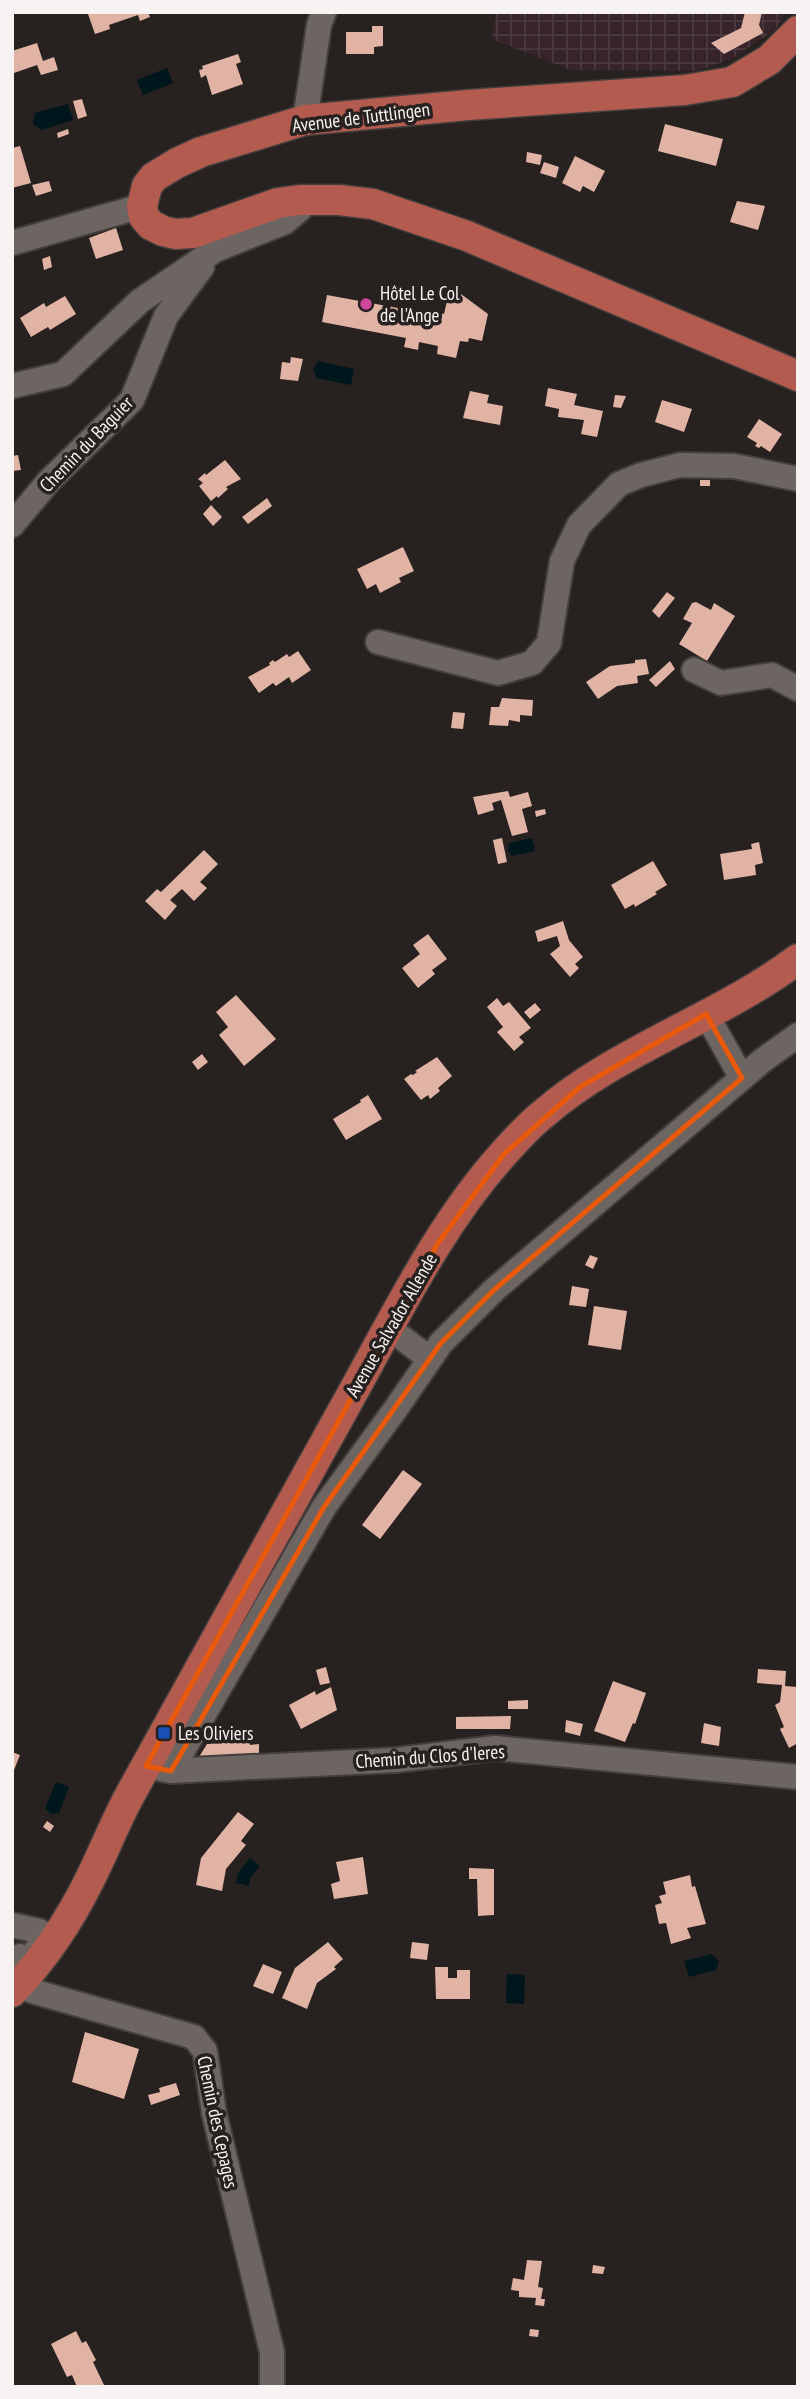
<svg xmlns="http://www.w3.org/2000/svg" width="810" height="2399" font-family="'PT Sans Narrow',sans-serif">
<style>
.industrial{fill:url(#industrial-grid)}
.water{fill:#00161d}
.building{fill:#e1b3a5}
.lines{fill:none;stroke-linecap:round;stroke-linejoin:round}
.minor-casing{stroke:#433e3c;stroke-width:28}
.major-casing{stroke:#433e3c;stroke-width:33}
.minor{stroke:#6c6562;stroke-width:24}
.major{stroke:#b35b4f;stroke-width:30}
.marked{fill:none;stroke:#e8590c;stroke-width:5;stroke-linejoin:round}
.hotel-dot{fill:#d1479c;stroke:#27211f;stroke-width:2.5}
.transit-dot{fill:#1a4fb4;stroke:#27211f;stroke-width:2.5}
.labels{text-anchor:middle;stroke-width:7;stroke-linejoin:round;paint-order:stroke}
.street-label{font-size:19px;fill:#f7f3f2;stroke:#27211f}
.poi-label{font-size:19px;fill:#f7f3f2;stroke:#27211f;text-anchor:start}
</style>
<defs>
<pattern id="industrial-grid" width="8" height="8" patternUnits="userSpaceOnUse" patternTransform="scale(1.75)"><rect width="8" height="8" fill="#36242a"/><path d="M0 4h8M4 0v8" fill="none" stroke="#4a3a3f"/></pattern>
</defs>
<rect width="100%" height="100%" fill="#27211f"/>
<path class="industrial" d="M496,12H787L775,30L731,59L697,71L570,70L492,39Z"/>
<path class="water" d="M167,68L173,83L143,95L137,80Z
M68,104L73,120L42,130L33,124L35,113Z
M318,361L354,369L351,385L317,378L313,370Z
M532,838L535,851L512,856L508,851L509,843Z
M56,1782L69,1787L59,1813L51,1814L45,1808Z
M250,1858L260,1866L250,1878L249,1886L236,1883L238,1873Z
M712,1954L719,1961L716,1970L689,1977L684,1961Z
M507,1974L525,1975L524,2004L506,2003Z"/>
<path class="building" d="M92,12H148L150,17L140,21L138,15L109,25L110,29L95,34L88,14Z
M745,12H762L759,25L763,33L724,54L711,43L741,28Z
M372,26H383V46L374,47V54H346V32H372Z
M37,43L43,61L54,57L58,70L41,75L37,65L14,73L12,51Z
M238,54L241,62L236,64L243,84L212,95L206,75L201,78L199,70L203,69L202,66Z
M82,99L87,116L78,119L73,101Z
M665,124L723,139L716,166L658,151Z
M68,129L69,134L58,138L57,133Z
M20,146L31,183L12,188V148Z
M527,152L542,155L540,165L526,162Z
M575,156L605,171L594,192L583,186L580,192L562,183Z
M544,162L559,167L556,178L540,173Z
M49,181L52,191L36,196L32,185Z
M737,201L765,206L758,230L730,222Z
M116,228L123,250L96,259L89,238Z
M50,256L52,267L44,270L42,259Z
M449,292L461,294L488,314L482,341L469,338L468,342L460,341L456,358L437,354L438,346L419,342L418,350L404,347L406,338L322,322L327,295L425,313L426,310L444,314Z
M65,296L76,314L50,330L48,327L31,337L20,318L44,303L46,307Z
M291,357L303,359L298,381L280,379L282,362L290,363Z
M548,388L577,394L574,405L603,411L597,437L581,434L584,420L558,417L559,409L545,406Z
M470,391L489,395L487,403L503,406L500,425L463,418Z
M615,395L626,396L621,408L613,407Z
M662,400L692,409L684,432L655,422Z
M759,419L782,434L770,452L761,446L759,448L755,446L757,443L747,437Z
M18,455L21,470L12,471V456Z
M225,460L241,479L226,487L228,489L218,498L217,496L211,501L199,486L203,483L198,479L205,473L206,475Z
M700,480H710V486H700Z
M267,498L272,506L248,524L242,517Z
M211,505L222,517L213,526L203,514Z
M403,547L414,571L399,578L401,582L380,593L376,584L367,589L357,569Z
M667,592L675,598L659,618L652,611Z
M696,602L711,610L714,603L735,616L707,661L679,644L692,623L683,619L692,603Z
M298,651L311,670L292,683L289,677L276,686L273,683L259,693L248,677L270,665L269,663L273,660L275,662L287,654L289,657Z
M646,659L649,674L637,676L638,683L617,686L598,699L586,682L610,666L635,663V660Z
M670,661L675,669L656,687L649,680Z
M502,698L533,700L532,716L520,715V722L509,720L508,726L489,725L491,707H499Z
M453,712L465,713L463,729L451,728Z
M508,791L510,797L528,792L532,806L522,809L528,832L512,836L501,800L492,803L494,810L478,815L473,797Z
M545,809L546,814L536,817L535,811Z
M502,838L507,862L498,864L493,840Z
M759,842L763,863L755,865L756,875L724,880L720,854L752,849L751,844Z
M204,850L218,864L200,882L207,888L194,901L182,889L170,900L177,906L165,920L145,901L157,889L161,892Z
M653,861L667,885L655,892L657,894L635,907L634,904L625,909L611,885Z
M563,921L569,940L583,957L575,964L579,968L570,977L550,954L560,946L557,936L538,942L535,931Z
M428,934L447,959L432,970L435,974L418,988L402,968L420,954L413,945Z
M236,995L276,1039L244,1066L219,1035L228,1027L216,1012Z
M497,998L503,1006L509,1002L531,1028L519,1037L524,1042L514,1051L497,1032L503,1027L487,1007Z
M535,1003L541,1010L530,1019L524,1012Z
M202,1054L208,1062L198,1070L192,1062Z
M437,1057L452,1076L438,1088L440,1091L430,1099L428,1095L421,1100L404,1079L411,1074L413,1075L417,1072L415,1071Z
M368,1095L382,1119L346,1140L333,1119L361,1102L360,1100Z
M590,1255L598,1258L593,1269L585,1265Z
M572,1286L589,1289L586,1307L569,1305Z
M594,1306L627,1311L621,1350L588,1345Z
M403,1470L422,1484L380,1539L362,1525Z
M326,1667L330,1683L320,1685L316,1670Z
M758,1669L786,1671L785,1686L798,1687V1743L789,1748L780,1729L784,1727L775,1705L780,1702L782,1685L757,1683Z
M613,1681L646,1693L635,1724L633,1723L625,1742L594,1731Z
M331,1687L337,1710L301,1729L289,1705L315,1691L316,1695Z
M528,1700V1709H508V1701Z
M511,1716L510,1729H456V1717Z
M566,1720L583,1724L580,1736L565,1732Z
M704,1723L721,1727L719,1746L701,1743Z
M249,1730L250,1745L259,1744V1760L194,1765L207,1744L223,1743L222,1733Z
M12,1752L20,1755L12,1775Z
M238,1812L254,1824L241,1841L246,1845L226,1869L222,1891L196,1885L201,1858Z
M47,1821L54,1826L50,1832L43,1827Z
M363,1857L368,1894L334,1899L331,1884L340,1881L336,1862Z
M469,1868L494,1869V1915L478,1916L477,1879H469Z
M690,1875L692,1887L695,1886L706,1924L687,1928L691,1938L671,1944L666,1923L659,1924L655,1905L662,1903L659,1896L666,1894L663,1882Z
M328,1942L343,1959L334,1967L336,1969L317,1983L307,2009L282,1998L295,1968Z
M412,1942L429,1944L427,1960L410,1958Z
M263,1964L282,1972L273,1994L253,1986Z
M435,1967H448V1978H457V1970H470V1999H436Z
M85,2032L139,2049L124,2099L72,2082Z
M176,2083L180,2095L151,2105L148,2095L160,2092L159,2088Z
M527,2260L542,2261L538,2287L543,2288L541,2299H545L544,2306L535,2305L536,2298L519,2297V2291L511,2290L513,2278L524,2280Z
M593,2265L605,2267L603,2274L592,2273Z
M530,2329L539,2330L538,2337L529,2336Z
M76,2331L82,2343L86,2341L96,2360L93,2362L105,2387H77L72,2375L67,2377L51,2344Z"/>
<g class="lines">
<defs>
<path id="minor" d="M305,120L319,25L324,12
M12,243L142,206
M12,386L63,374L140,301L215,250L285,222L299,210L300,200
M12,525L49,481L132,400L166,316L202,267
M378,642L498,673L532,663L549,643L562,561L579,525L619,484L641,475L680,465L734,466L798,479
M694,670L721,683L772,675L798,689
M706,1014L742,1078
M389,1328L430,1359
M161,1769L171,1771L396,1760L495,1748L798,1777
M171,1771L324,1507L397,1407L441,1343L495,1289L763,1060L798,1035
M12,1925L39,1931C46,1943 35,1951 28,1960
M20,1956L23,1982L32,1991L194,2037L205,2051L214,2113L272,2352V2387"/>
<path id="major" d="M798,31L769,60L732,82L685,90L468,105L305,120L201,152L177,163L154,177L147,186L142,206L144,217L151,225L163,231L175,234L193,233L278,203L300,200H339L373,204L467,236L798,376
M12,1992C44,1959 71,1918 91,1877C105,1849 116,1820 131,1793C203,1662 275,1531 348,1401C395,1317 439,1225 504,1153C516,1140 528,1126 542,1115C618,1049 718,1019 798,959"/>
</defs>
<use href="#minor" class="minor-casing"/>
<use href="#major" class="major-casing"/>
<use href="#minor" class="minor"/>
<use href="#major" class="major"/>
</g>
<path class="marked" d="M706,1014L742,1078L495,1289L441,1343L324,1507L171,1771L146,1766L438,1243L504,1154L580,1087Z"/>
<circle class="hotel-dot" cx="366" cy="304" r="7"/>
<rect class="transit-dot" x="157" y="1726" width="14" height="14" rx="3.5"/>
<g class="labels">
<g class="street-label">
<text transform="translate(361 117) rotate(-7)" y="7">Avenue de Tuttlingen</text>
<text transform="translate(86 444) rotate(-46)" y="7">Chemin du Baguier</text>
<text transform="translate(391 1325) rotate(-60)" y="7">Avenue Salvador Allende</text>
<text transform="translate(430 1756) rotate(-4)" y="7">Chemin du Clos d'Ieres</text>
<text transform="translate(218 2122) rotate(78)" y="7">Chemin des Cepages</text>
</g>
<g class="poi-label">
<text x="380" y="300">Hôtel Le Col<tspan x="380" dy="22">de l'Ange</tspan></text>
<text x="178" y="1740">Les Oliviers</text>
</g>
</g>
<rect width="810" height="2399" fill="none" stroke="#f7f3f2" stroke-width="28"/>
</svg>
